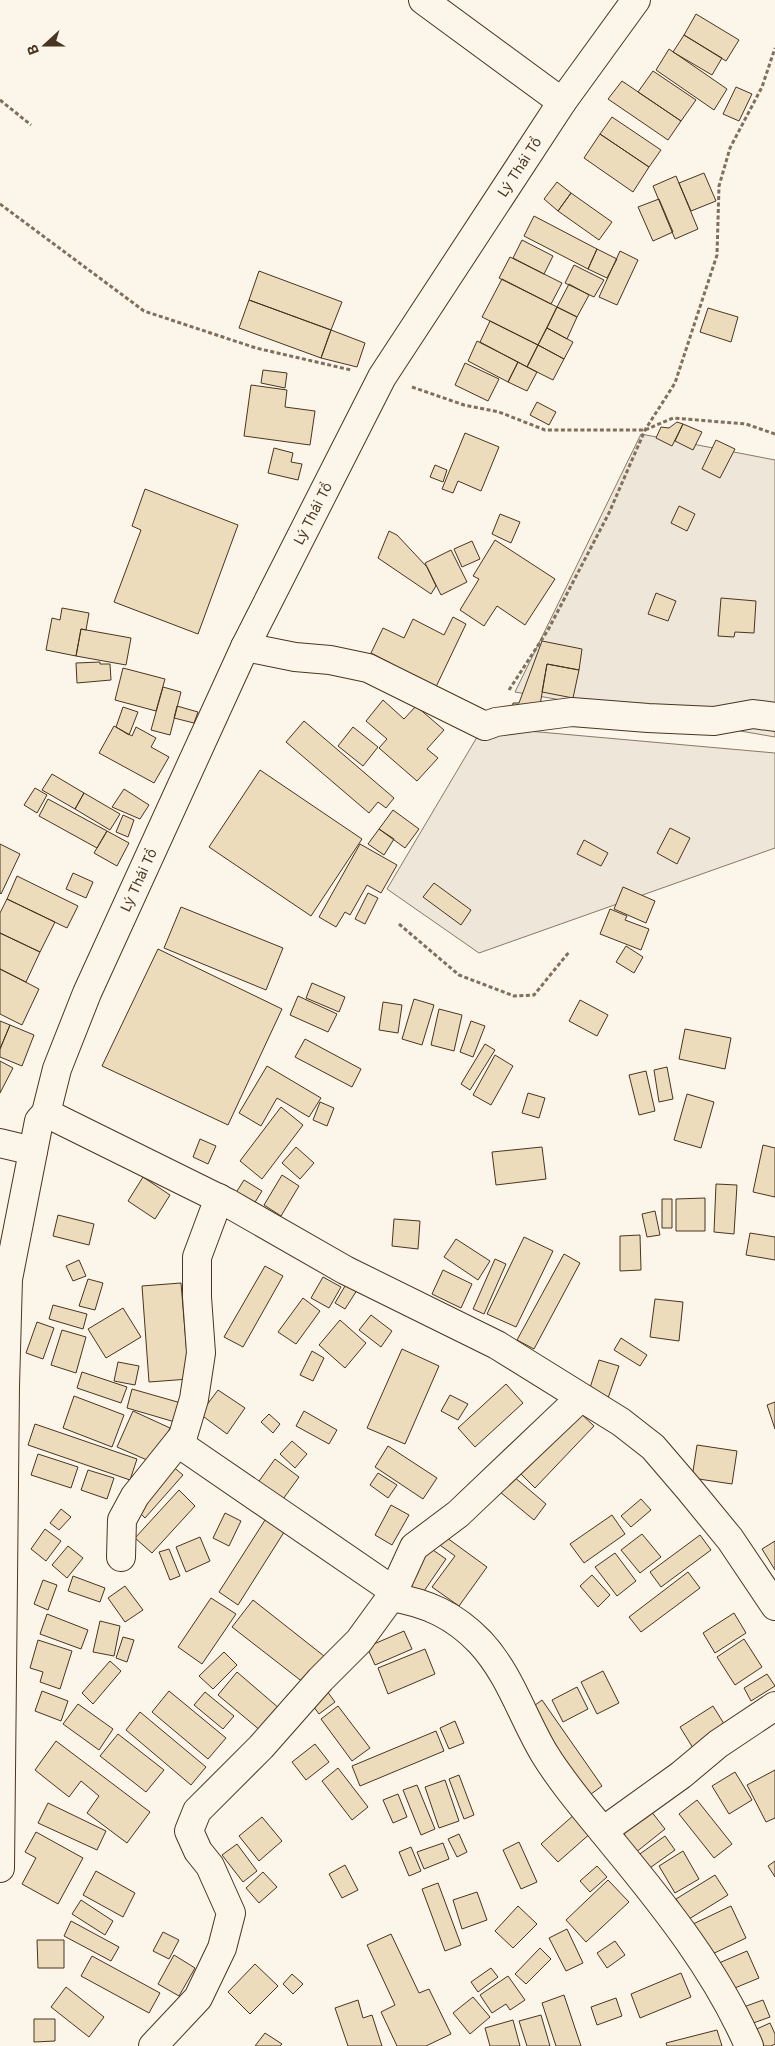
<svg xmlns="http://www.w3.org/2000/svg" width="775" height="2046" font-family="Inter,sans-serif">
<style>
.green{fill:#ede6d9;stroke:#887966}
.building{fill:#ecdcbc;stroke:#4a3520}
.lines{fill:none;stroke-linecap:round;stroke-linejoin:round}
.minor-casing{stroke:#4a3520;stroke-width:30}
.path{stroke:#7f6f5c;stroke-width:3;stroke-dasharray:4 2.5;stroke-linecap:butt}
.minor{stroke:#fbf6e9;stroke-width:28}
.labels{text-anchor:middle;stroke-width:4;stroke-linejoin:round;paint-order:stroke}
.street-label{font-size:14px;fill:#4a3520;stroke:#fbf6e9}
</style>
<rect width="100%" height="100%" fill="#fbf6e9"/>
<path class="green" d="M641,434L775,460V737L515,692Z
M483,727L775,753V848L479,953L387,889Z"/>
<path class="building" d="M696,14L739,40L726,61L684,35Z
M684,35L722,58L712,75L673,52Z
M669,49L727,89L714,110L656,70Z
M653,71L696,100L681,121L638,92Z
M622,81L681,121L668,140L608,99Z
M736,87L752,94L739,121L723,114Z
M612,117L661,150L649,167L600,134Z
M600,134L649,167L633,192L584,158Z
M704,173L716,201L691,211L679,183Z
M676,176L698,229L675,239L653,186Z
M557,182L571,193L558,211L544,199Z
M571,193L612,222L599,240L558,211Z
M659,199L673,232L653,241L638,207Z
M534,216L597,249L588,269L524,236Z
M522,240L553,256L544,274L513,258Z
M597,249L617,259L607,278L588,269Z
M620,251L638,260L617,305L599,297Z
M510,257L562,283L551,304L499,278Z
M574,265L604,280L594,297L565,283Z
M259,271L342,302L331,330L249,300Z
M502,279L557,307L538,345L482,317Z
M569,284L589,295L577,317L557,307Z
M249,300L331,330L321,358L239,328Z
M557,307L577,317L567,339L547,328Z
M708,308L738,317L731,342L700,332Z
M490,321L538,345L527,367L480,342Z
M547,328L573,342L564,359L538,345Z
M331,330L365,343L357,367L321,358Z
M477,341L518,362L508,382L468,361Z
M538,345L564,359L553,380L527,367Z
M518,362L537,372L527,391L508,382Z
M465,363L499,379L488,401L455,385Z
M263,370L287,373L285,388L261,383Z
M251,385L287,390L285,407L315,411L310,445L244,436Z
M537,402L556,412L549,425L530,415Z
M677,422L683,424L672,446L656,438L661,427L669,428Z
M683,424L702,432L693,450L675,441Z
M465,433L499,447L481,491L458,481L453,493L442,489Z
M716,440L735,449L720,478L702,469Z
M274,448L293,453L291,462L302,464L298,480L268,473Z
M435,465L447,470L443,482L430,477Z
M145,489L238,525L198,634L114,602L141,530L132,526Z
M679,506L695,514L687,531L671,523Z
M500,514L520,522L511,543L492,534Z
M389,531L397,535L427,567L436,586L431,594L378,558Z
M495,540L555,579L525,625L497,606L484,626L460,610L479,579L473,576Z
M472,541L480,559L462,567L454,549Z
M451,550L467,582L441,595L425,563Z
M656,593L676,601L668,621L648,614Z
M721,598L756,601L754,633L735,632L734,637L718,636Z
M62,608L89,613L86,630L81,629L76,656L46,650L52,618L60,620Z
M453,617L466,624L435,689L390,667L392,664L371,653L383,628L404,638L413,619L444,635Z
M81,629L131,638L126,665L76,656Z
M542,641L582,649L579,670L547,664L539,711L512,710L513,703H519Z
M100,662V664H110L111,680L77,683L76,663Z
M547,664L579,670L573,698L542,692Z
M123,668L165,679L156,711L115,700Z
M163,687L181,692L170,735L151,730Z
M383,700L404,719L416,706L444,730L427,749L438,758L417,781L379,748L387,739L366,721Z
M177,706L198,712L194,723L174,718Z
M123,707L138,712L129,735L116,727Z
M304,721L394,798L386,808L378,802L369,813L286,742Z
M114,726L132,736L136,727L156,738L151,747L169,757L154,783L99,753Z
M353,727L378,747L363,766L338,746Z
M260,770L362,839L311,916L209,847Z
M52,774L84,793L75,809L42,790Z
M35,788L47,795L37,813L24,805Z
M124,789L149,805L140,819L112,807Z
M84,793L120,814L110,830L75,809Z
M48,799L107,831L97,848L39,816Z
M393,810L419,829L405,848L379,829Z
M123,815L134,820L128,837L116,832Z
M670,828L690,838L677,864L657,853Z
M379,829L394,839L384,855L368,844Z
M107,831L129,843L117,866L94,853Z
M584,840L608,853L601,866L577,854Z
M0,844L20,854L1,894L0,893Z
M360,844L397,865L381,893L367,885L350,915L345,912L336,927L319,917Z
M73,873L93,882L86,898L66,889Z
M17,876L78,906L67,928L7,899Z
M434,883L471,910L461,925L423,897Z
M623,887L655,901L646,923L614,909Z
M368,893L378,898L365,924L355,919Z
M7,899L55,922L40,952L0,933V913Z
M181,907L283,948L266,990L164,948Z
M610,909L627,916L625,920L649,929L641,950L600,934Z
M0,933L40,952L26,982L0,969Z
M626,946L643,957L634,973L616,962Z
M158,949L282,1009L228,1125L102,1066Z
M0,969L39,989L22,1025L0,1014Z
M312,983L345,997L339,1012L306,998Z
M298,996L337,1014L328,1032L290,1015Z
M414,999L434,1005L422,1045L402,1039Z
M580,1000L608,1015L597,1036L569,1021Z
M383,1002L402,1005L398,1033L379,1030Z
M439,1009L462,1015L454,1051L431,1045Z
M0,1021L10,1025L0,1049Z
M471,1021L485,1026L473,1057L460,1052Z
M10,1025L34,1035L22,1066L0,1057V1049Z
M685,1029L731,1038L725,1069L679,1059Z
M305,1039L361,1069L352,1087L295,1057Z
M485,1044L495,1050L470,1090L461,1084Z
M495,1055L513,1066L491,1105L473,1095Z
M0,1061L13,1068L0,1093Z
M267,1066L321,1098L309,1117L277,1098L261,1126L239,1113Z
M667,1067L673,1099L659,1102L654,1070Z
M646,1071L655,1111L639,1115L629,1075Z
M528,1093L545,1098L539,1118L522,1113Z
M687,1094L714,1102L701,1148L674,1140Z
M320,1102L334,1108L327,1126L313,1120Z
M281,1107L303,1125L262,1179L240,1161Z
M200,1139L216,1146L208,1164L193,1157Z
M763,1145L775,1148V1197L753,1192Z
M296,1147L314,1163L300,1179L282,1163Z
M542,1147L546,1179L496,1185L492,1152Z
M282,1175L299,1186L281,1216L264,1205Z
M143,1177L170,1195L155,1219L128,1201Z
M244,1180L262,1191L252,1207L234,1196Z
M716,1184L737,1185L734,1234L714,1232Z
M705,1198V1231H676V1199Z
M662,1199H672V1228H662Z
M655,1211L660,1235L647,1237L642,1214Z
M58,1215L94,1224L89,1245L53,1236Z
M394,1219L420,1221L418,1249L392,1246Z
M750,1233L775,1237V1260L746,1255Z
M640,1235L641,1270L620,1271V1236Z
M524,1237L553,1251L516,1327L487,1314Z
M456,1239L490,1261L478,1280L444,1257Z
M564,1254L580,1263L534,1349L517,1340Z
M495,1259L506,1264L484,1314L473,1309Z
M79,1260L86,1276L73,1281L66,1266Z
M265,1266L283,1276L243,1347L224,1337Z
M443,1270L472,1284L461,1308L432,1294Z
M323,1277L341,1287L329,1308L311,1298Z
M88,1279L103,1283L95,1310L79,1306Z
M348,1281L359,1287L345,1309L335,1303Z
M181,1283L189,1379L149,1382L142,1286Z
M303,1298L320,1311L296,1344L278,1332Z
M655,1299L683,1302L679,1341L650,1337Z
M53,1305L87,1314L83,1329L49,1319Z
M123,1308L141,1337L106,1358L88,1329Z
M371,1315L392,1331L381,1347L359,1330Z
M340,1320L366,1343L345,1368L319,1345Z
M37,1322L54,1328L43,1359L26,1353Z
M62,1330L86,1337L76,1373L51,1365Z
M621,1338L647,1355L640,1366L614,1350Z
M402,1349L439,1366L405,1444L367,1428Z
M312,1351L324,1358L313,1381L300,1375Z
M599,1360L619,1366L605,1407L586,1400Z
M118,1362L139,1366L135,1385L114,1381Z
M82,1372L127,1387L121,1403L77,1388Z
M506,1384L523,1403L475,1447L458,1428Z
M132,1389L181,1403L175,1422L127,1408Z
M218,1390L245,1408L227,1434L200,1414Z
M450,1395L468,1404L458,1420L441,1411Z
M74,1396L124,1415L112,1447L63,1428Z
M775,1402V1429L767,1405Z
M575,1408L594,1426L535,1488L516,1469Z
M133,1411L170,1428L154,1463L117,1447Z
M304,1411L337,1430L329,1444L296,1426Z
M269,1414L280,1424L273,1433L261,1422Z
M35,1424L137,1459L130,1480L28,1445Z
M292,1441L307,1454L295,1468L280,1454Z
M697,1445L737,1451L732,1484L692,1478Z
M388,1446L437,1478L423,1499L375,1467Z
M38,1454L78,1467L71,1488L31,1475Z
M275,1459L299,1477L278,1506L254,1488Z
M171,1465L183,1475L145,1518L133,1506Z
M88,1470L114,1478L107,1499L81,1490Z
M378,1473L397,1485L388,1498L370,1485Z
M513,1476L546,1504L534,1520L500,1492Z
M179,1490L195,1506L152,1553L135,1538Z
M641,1499L651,1510L631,1527L621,1516Z
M391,1505L409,1515L392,1545L375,1535Z
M61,1509L71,1517L59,1530L50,1523Z
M225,1513L241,1521L229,1546L213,1538Z
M612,1515L625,1534L584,1563L570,1544Z
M267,1517L286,1529L238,1605L219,1592Z
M45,1529L61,1541L46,1561L31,1549Z
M642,1534L661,1557L640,1573L621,1550Z
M443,1535L487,1567L459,1606L432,1587L455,1556L437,1543Z
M700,1535L711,1550L661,1587L650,1572Z
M200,1537L210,1561L186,1572L176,1547Z
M775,1541V1570L762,1549Z
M68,1546L83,1558L67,1578L52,1565Z
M430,1548L446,1559L422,1594L406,1583Z
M169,1549L180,1576L170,1580L159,1552Z
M615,1553L636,1581L617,1596L595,1567Z
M688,1572L700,1588L641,1632L629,1617Z
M592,1575L610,1595L598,1607L580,1586Z
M73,1576L105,1588L100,1602L68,1591Z
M43,1580L57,1585L48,1610L34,1604Z
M125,1586L143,1610L125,1622L108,1598Z
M211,1598L236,1614L202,1664L178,1647Z
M253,1600L324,1656L304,1683L232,1627Z
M734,1613L746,1633L715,1653L703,1633Z
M47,1614L88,1630L81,1649L40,1634Z
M100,1621L120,1626L114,1656L93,1652Z
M404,1631L412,1649L375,1665L367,1647Z
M123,1637L134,1640L127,1662L116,1658Z
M744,1639L762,1667L735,1685L717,1657Z
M38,1640L72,1651L60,1689L40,1682L43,1672L30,1668Z
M425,1649L435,1674L388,1694L378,1668Z
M224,1652L237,1665L213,1689L199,1676Z
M110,1661L121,1671L93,1704L82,1693Z
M603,1671L619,1703L597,1714L581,1682Z
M237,1672L280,1709L261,1731L218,1695Z
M767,1674L775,1686L751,1701L744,1688Z
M324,1687L335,1702L319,1714L308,1699Z
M577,1687L588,1709L563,1722L552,1700Z
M42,1691L68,1701L61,1721L35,1711Z
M169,1691L226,1738L208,1759L152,1712Z
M205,1692L234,1716L223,1729L194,1705Z
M542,1700L602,1786L587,1797L527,1711Z
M78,1704L113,1729L99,1750L63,1724Z
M338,1706L370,1748L352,1761L321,1719Z
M713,1706L726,1727L693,1748L680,1727Z
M140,1712L206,1767L191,1785L126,1730Z
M455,1721L464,1743L449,1749L440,1728Z
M436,1731L444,1751L360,1786L352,1766Z
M118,1734L164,1770L146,1792L100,1756Z
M56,1741L150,1812L127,1843L87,1813L99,1796L81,1781L69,1797L35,1770Z
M315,1744L329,1762L306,1780L292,1762Z
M338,1768L368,1807L352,1820L322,1781Z
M775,1770V1818L766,1822L747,1785Z
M735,1772L752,1800L729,1814L712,1786Z
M459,1775L474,1815L464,1819L449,1779Z
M445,1780L459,1821L439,1828L425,1787Z
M417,1785L435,1829L421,1835L403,1790Z
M398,1794L407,1817L393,1823L383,1800Z
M697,1800L732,1844L714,1858L679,1814Z
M48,1803L106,1831L97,1850L38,1823Z
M647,1806L665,1829L630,1857L612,1834Z
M575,1814L592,1832L558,1862L541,1844Z
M262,1817L282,1841L259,1861L239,1836Z
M36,1832L83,1858L58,1904L22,1884L36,1858L25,1852Z
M459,1834L467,1852L457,1857L448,1839Z
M665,1836L675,1850L647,1870L637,1856Z
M519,1842L537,1882L521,1889L503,1850Z
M443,1843L449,1859L424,1869L417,1852Z
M237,1844L257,1871L243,1882L222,1855Z
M411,1847L421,1871L409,1876L399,1852Z
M683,1851L699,1879L675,1893L659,1866Z
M775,1861V1877L768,1866Z
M345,1865L358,1890L342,1898L329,1874Z
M597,1866L607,1877L590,1892L580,1881Z
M96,1871L135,1893L123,1917L83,1895Z
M263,1872L277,1887L259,1903L246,1888Z
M715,1875L728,1895L689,1919L676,1899Z
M608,1880L629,1902L586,1942L566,1920Z
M438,1883L461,1945L445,1951L422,1889Z
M477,1892L487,1920L462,1929L453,1900Z
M81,1900L113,1921L105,1935L72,1914Z
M518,1906L537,1924L513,1948L495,1931Z
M731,1906L746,1938L706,1957L691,1925Z
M71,1921L119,1947L111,1961L64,1936Z
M567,1929L583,1963L566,1971L549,1938Z
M163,1932L179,1940L169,1959L153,1951Z
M391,1934L419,1993L429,1989L451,2034L426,2046H397L381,2012L395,2005L367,1945Z
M37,1940H64V1968H38Z
M615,1941L625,1955L607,1968L597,1953Z
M540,1948L551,1959L526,1984L515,1974Z
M747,1951L759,1978L730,1990L719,1963Z
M174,1955L195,1968L179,1996L158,1984Z
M92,1956L160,1993L149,2013L81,1976Z
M255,1964L278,1986L250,2014L228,1992Z
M491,1968L498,1977L478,1992L471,1982Z
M681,1973L691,1997L640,2018L631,1994Z
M292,1974L303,1984L293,1994L283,1984Z
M508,1976L525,2000L510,2010L506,2004L492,2013L480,1995Z
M66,1987L104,2017L89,2037L51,2007Z
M564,1995L581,2046H556L542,2003Z
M473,1997L490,2017L470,2034L453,2013Z
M616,1998L622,2016L597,2025L591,2007Z
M358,2000L363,2018L372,2015L382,2046H348L335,2008Z
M763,2000L770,2017L745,2026L738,2009Z
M541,2015L550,2046H527L519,2021Z
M34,2019H55V2041L34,2042Z
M513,2020L520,2046H490L485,2028Z
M770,2023L775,2034V2044L771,2046H756L750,2032Z
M717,2030L722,2046H667L666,2043Z
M265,2033L282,2044L280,2046H255Z"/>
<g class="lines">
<defs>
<g id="minor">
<path d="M423,0L562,102"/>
<path d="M245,647L295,657L330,660L368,668L485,726L496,722L572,712L648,718L714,721L753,714L775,717"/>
<path d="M46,1113L228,1203L345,1270L497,1345L621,1422L653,1447L689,1489L730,1539L775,1606"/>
<path d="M0,1143L33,1151"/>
<path d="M178,1443L394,1591"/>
<path d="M121,1557L122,1520L135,1496L183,1436L194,1399L201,1353L197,1297V1257L219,1198"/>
<path d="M391,1597C427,1603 454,1615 480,1642C510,1674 522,1716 544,1753C564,1786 591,1816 615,1846C666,1908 717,1972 749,2046"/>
<path d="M603,1831L681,1775L718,1744L775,1706"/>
<path id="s1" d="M0,1868L5,1386L8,1279L39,1121L46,1113L57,1069L87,993L245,647L382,377L562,102L636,0"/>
<path d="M153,2046L198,1998L222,1948L231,1913L210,1866L198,1851L189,1831L197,1811L261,1747L321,1679L359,1641L391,1597L414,1547L458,1514L580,1398"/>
</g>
</defs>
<use href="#minor" class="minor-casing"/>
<path class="path" d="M0,100L31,125
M0,204L144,311L256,348L351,370
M412,387L464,405L499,412L545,430H645L673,418L746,424L775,434
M509,690L548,630L609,513L645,430L675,383L717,255L719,186L730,148L762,87L775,48
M399,924L459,975L514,996L534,995L569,952"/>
<use href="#minor" class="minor"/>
</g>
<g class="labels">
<g class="street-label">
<text dy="5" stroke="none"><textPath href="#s1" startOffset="1822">Lý Thái Tổ</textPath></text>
<text dy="5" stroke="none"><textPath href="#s1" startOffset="1418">Lý Thái Tổ</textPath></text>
<text dy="5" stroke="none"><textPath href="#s1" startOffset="1012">Lý Thái Tổ</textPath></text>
</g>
</g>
<g transform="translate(45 45) rotate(249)" stroke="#fbf6e9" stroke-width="4" paint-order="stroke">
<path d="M0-4L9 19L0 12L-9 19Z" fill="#4a3520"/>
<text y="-8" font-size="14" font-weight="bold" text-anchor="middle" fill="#4a3520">B</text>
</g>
</svg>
